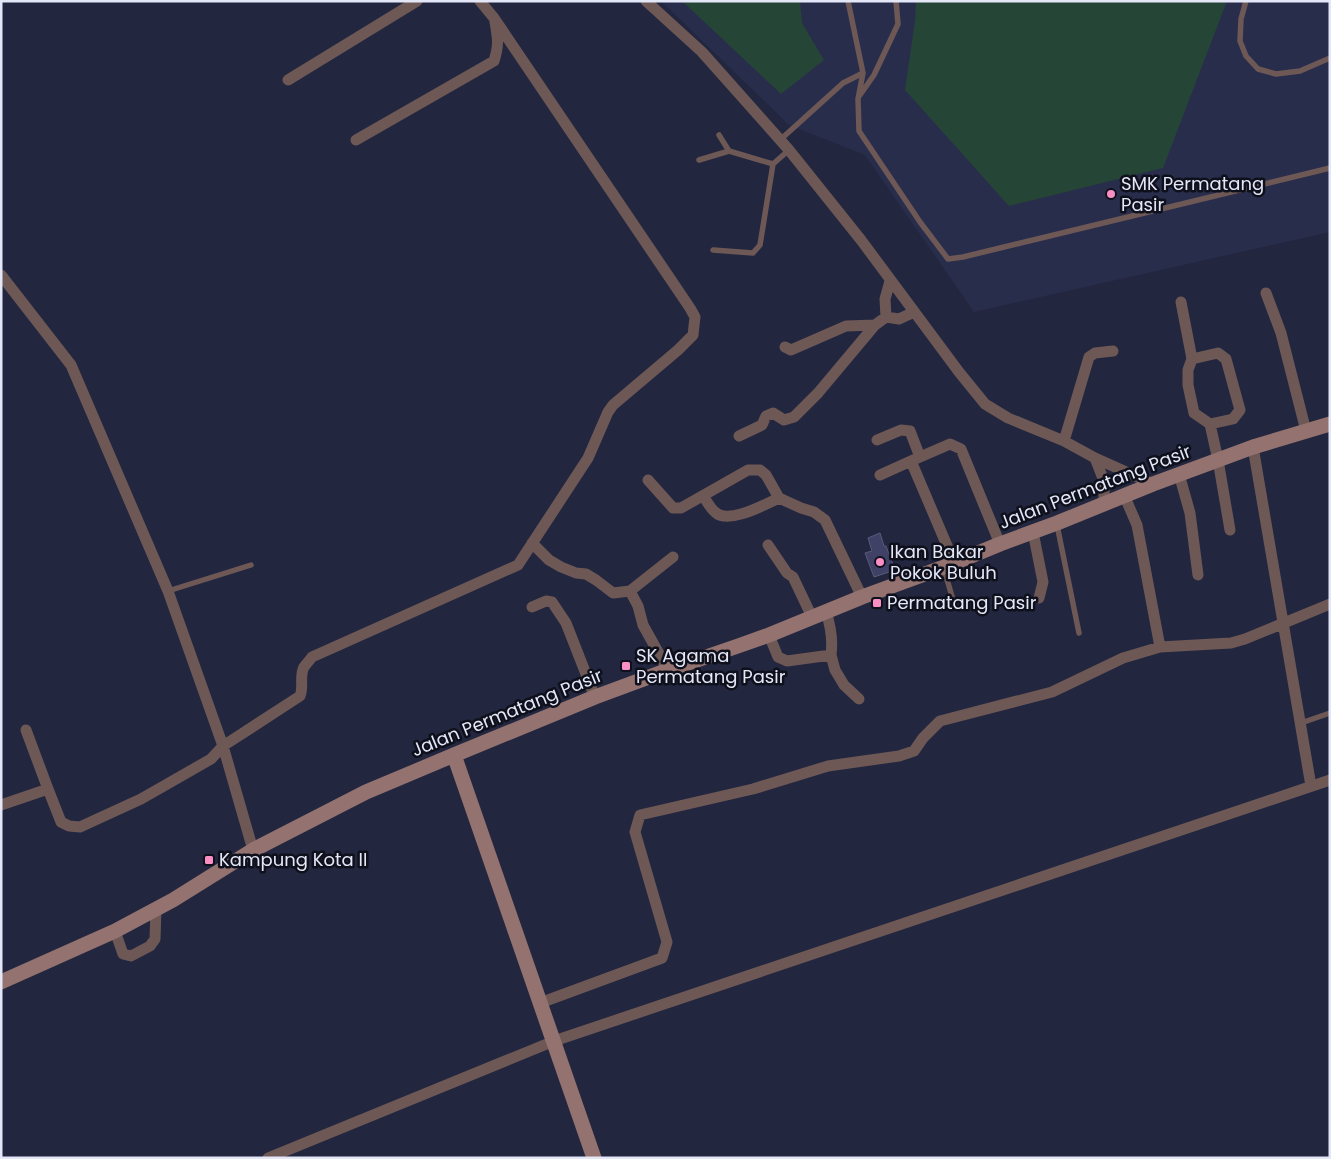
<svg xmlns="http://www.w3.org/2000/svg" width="1331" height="1159" font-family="Poppins,sans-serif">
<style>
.built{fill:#292d4c}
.green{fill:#254537}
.building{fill:#3f4166;stroke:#595b77}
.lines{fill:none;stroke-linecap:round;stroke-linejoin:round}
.lane{stroke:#6d5856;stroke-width:5.5}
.street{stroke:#6d5856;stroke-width:11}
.secondary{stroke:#93726f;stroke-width:15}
.poi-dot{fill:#fa8fc6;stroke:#0e101b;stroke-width:2}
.labels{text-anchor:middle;stroke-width:5;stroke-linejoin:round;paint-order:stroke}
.poi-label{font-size:18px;fill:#e4e7f8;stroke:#0e101b;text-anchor:start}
.street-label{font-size:18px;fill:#e4e7f8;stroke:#0e101b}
</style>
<rect width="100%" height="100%" fill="#22263e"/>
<path class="built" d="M661,1H1330V232L974,312L865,155L789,125Z"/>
<path class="green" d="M682,1H800L802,23L824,60L781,94Z
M916,1H1227L1163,168L1009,206L905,90L915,21Z"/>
<path class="building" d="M880,533L884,546H886L895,570L874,577L865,553L872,551L868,538Z"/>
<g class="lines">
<path class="lane" d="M848,1L863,73L858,99L859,131L920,222L948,259L963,257L1330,168
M1246,1L1241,19L1240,41L1246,56L1258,69L1276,74L1300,71L1330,58
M860,95L874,75L898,24L896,1
M719,135L729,151
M780,140L843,83L863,73
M699,160L729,151L773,164L789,150
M713,250L753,253L760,245L773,164
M1057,525L1079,633
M944,569L953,600
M168,591L251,565
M1301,723L1330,713"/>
<path class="street" d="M646,1L702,52L789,150L861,240L959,372L985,404L1008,418L1064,441L1095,458L1153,484
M288,80L417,1
M356,140L494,61C499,45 498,39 495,22
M1,275L71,365L168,591L223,746L253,850
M1266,293L1281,333L1306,431
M1181,302L1192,359L1188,370V385L1194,413L1210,424L1218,460L1230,530
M886,317L885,299L890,281
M785,347L791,350L846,326L875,325
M1192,359L1218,353L1226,359L1240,410L1233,419L1210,424
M739,436L762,425L766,416L773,413L784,420L794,417L818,393L875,325L886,317L899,319L914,312
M877,440L901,430L910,431L920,457L950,444L961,449L1000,544
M1064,441L1089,357L1095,353L1113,351
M1253,447L1311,786
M920,457L911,461L954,562
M1095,458L1104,481V503
M1179,474L1190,513L1198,575
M880,475L911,461
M648,480L673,508H681L748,470H760L766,475L779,498
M1124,495L1137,525L1160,647
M703,496C707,501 710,508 715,512C728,525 764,505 779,498L801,508L814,512L825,520L862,597
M1033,532L1043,582L1039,598
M532,543L549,560L561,567L576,573L586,574L596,580L613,593L630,591L638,606L643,625L668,670
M768,545L787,573L793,577L812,617
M630,591L673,557
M532,607L546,601L552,602L566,623L595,697
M826,612C831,627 833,640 831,655
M769,635L778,657L787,661L831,655L835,670L844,685L859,699
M26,730L48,789L61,822L69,826L80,827L141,799L211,759L223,746L300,696C304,687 299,676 304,667C306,664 310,660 312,657L518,565L588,458L608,412L613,405L678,350L693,335L695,317L690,308L494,18L480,1
M1,805L48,789
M115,931L123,954L131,956L150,946L155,939L156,909
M540,1003L662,958L667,942L635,832L640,815L753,789L828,766L899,756L914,751L923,738L940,721L1052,692L1123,658L1160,647L1231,643L1245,639L1330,604
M268,1158L554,1041L1330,780"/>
<path class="secondary" d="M454,755L594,1158
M1,982L115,931L173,900L253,850L366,792L454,755L595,697L668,670L738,646L769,635L862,597L944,567L1000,544L1057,523L1153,484L1253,447L1330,424"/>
</g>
<g class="poi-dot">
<circle cx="1111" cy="194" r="5"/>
<circle cx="880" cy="562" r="5"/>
<rect x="872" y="598" width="10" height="10" rx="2.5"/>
<rect x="621" y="661" width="10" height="10" rx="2.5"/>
<rect x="204" y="855" width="10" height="10" rx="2.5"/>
</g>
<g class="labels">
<g class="poi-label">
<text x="1121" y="190">SMK Permatang<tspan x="1121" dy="21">Pasir</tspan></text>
<text x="890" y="558">Ikan Bakar<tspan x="890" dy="21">Pokok Buluh</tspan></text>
<text x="887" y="609">Permatang Pasir</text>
<text x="636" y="662">SK Agama<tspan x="636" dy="21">Permatang Pasir</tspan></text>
<text x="219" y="866">Kampung Kota II</text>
</g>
<g class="street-label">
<text transform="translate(1095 487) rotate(-21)" y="6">Jalan Permatang Pasir</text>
<text transform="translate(507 713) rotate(-22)" y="6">Jalan Permatang Pasir</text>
</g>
</g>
<rect width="1331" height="1159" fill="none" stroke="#e4e7f8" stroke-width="5"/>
</svg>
